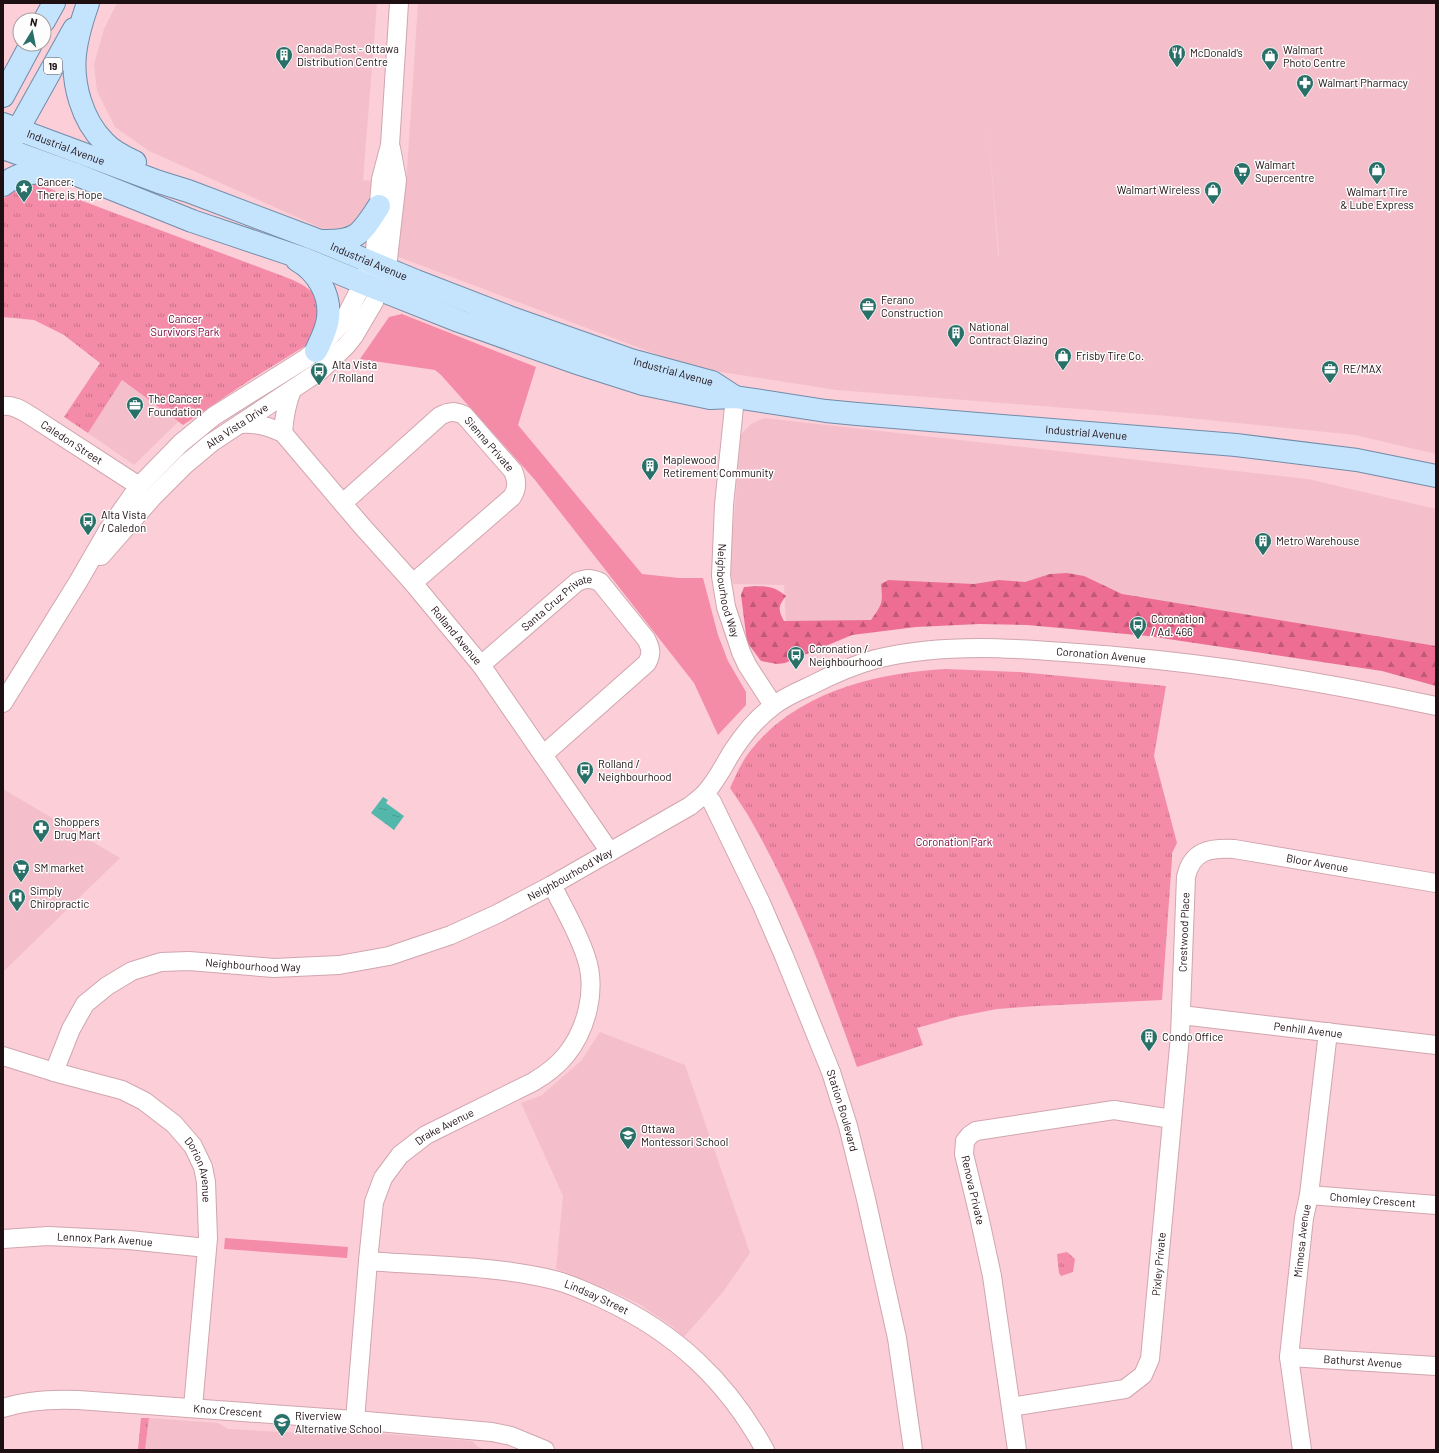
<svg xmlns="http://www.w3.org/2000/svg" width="1439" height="1453" font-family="Barlow,sans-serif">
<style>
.built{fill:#f4bfca;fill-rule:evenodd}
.green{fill:#f58ca7}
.forest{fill:url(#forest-firs)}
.park{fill:url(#park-tufts)}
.water{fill:url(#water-ripples)}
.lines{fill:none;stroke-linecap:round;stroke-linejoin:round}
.minor-casing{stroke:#d1a6af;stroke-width:20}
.major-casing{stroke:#718ca9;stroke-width:24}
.minor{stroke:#fff;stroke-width:18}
.major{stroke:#c4e3fd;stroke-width:22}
.labels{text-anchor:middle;stroke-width:3;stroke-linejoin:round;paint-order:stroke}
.shield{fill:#fdfdfd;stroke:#615658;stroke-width:1}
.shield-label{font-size:10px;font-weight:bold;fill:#1e0f12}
.poi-label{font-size:11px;fill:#1e0f12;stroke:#fdfdfd;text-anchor:start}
.street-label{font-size:11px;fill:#1e0f12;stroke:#fdfdfd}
.park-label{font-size:11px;fill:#80063b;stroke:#fdfdfd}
</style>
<defs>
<pattern id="forest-firs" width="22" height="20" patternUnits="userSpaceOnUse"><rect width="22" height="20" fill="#ed6e92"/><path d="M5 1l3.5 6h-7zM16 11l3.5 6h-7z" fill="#bf5976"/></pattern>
<pattern id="park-tufts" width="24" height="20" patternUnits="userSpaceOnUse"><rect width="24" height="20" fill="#f58ca7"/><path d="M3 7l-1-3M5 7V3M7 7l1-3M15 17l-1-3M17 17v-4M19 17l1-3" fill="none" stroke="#c67187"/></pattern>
<pattern id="water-ripples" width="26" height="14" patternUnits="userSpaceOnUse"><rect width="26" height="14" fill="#53b8ab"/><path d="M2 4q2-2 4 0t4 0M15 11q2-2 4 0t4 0" fill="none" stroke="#489d92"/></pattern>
</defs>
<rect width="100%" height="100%" fill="#fbced8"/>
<path class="built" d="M117,3H377L363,180L406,185L418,3H1436V454L1355,435L1168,416L836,390L690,367L319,227L149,151L115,127L97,91L94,64L104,29ZM988,126L999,255V256L998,254Z
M122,380L178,422L134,465L88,433Z
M764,418L1308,479L1436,509V656L1056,593L884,580L878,621L786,623L784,585L733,584L731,573V551L741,434L751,424Z
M3,789L120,858L3,972Z
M600,1032L685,1065L750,1253L723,1292L684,1337L672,1326L639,1304L607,1289L556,1269L563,1196L521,1103L542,1095L581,1061Z
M149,1418L218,1423L228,1429L299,1433L308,1428L472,1441L478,1447L486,1450H145Z"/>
<path class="green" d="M402,314L536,367L518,425L642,574L679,578H703L718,635L728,661L746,692V705L718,735L694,683L535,480L441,375L435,370L360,359L389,317Z
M225,1238L348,1247L347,1258L224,1249Z"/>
<path class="forest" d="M1067,573L1084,576L1122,594L1436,646V686L1382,671L1148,636L1027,625L979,624L916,627L852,635L785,663L777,664L761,661L747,642L741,595L744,587C761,586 772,584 786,596C778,606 778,610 784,621L871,620C882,605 883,603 881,584L888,580L974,584L999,580L1025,582L1050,574Z"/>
<path class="park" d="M32,182L293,280C309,288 313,291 322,306L310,343L250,380L183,425L122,380L88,433L64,417L100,363L64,335L34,320L3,317V200C11,188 19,185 32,182Z
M946,669L1020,672L1166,686L1154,756L1177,843L1172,853V859L1162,1000L1038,1006L997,1009L956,1017L917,1028L923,1045L857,1067C828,984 796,900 753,824C746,811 738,800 730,788C736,775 742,761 751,750C797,692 875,673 946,669Z
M1067,1252L1075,1259L1073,1272L1061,1276L1059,1273L1057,1254Z
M141,1418H149L145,1450H138Z"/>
<path class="water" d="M383,797L388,800L386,803L404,816L394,830L371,813Z"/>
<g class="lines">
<defs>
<g id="minor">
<path id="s1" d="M735,397L724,505L721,576L726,607L741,652L747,665L773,705"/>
<path id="s2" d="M3,406C13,404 23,411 31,416L139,486"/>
<path id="s3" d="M240,424C258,423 267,426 283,433L361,525L413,583L481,665L610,852"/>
<path d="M283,433C284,417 286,405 292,390"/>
<path id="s4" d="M343,503L440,416C449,411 454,411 464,415L513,471C517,480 518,488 512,497L413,583"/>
<path id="s5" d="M101,556L152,498L186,464L211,443L320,371L346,346L354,336L374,302L387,268L397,180L391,148"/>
<path id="s6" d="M481,665L577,582C586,578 591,578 600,582L646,639C651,648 652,654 647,663L543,755"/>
<path d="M3,703L78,582L108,530L139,486L181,443L214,416L305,359L325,342L340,325L347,314L363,283L375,250L381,179L390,145L399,3"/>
<path id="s7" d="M705,794L712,802L761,903L784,956L831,1072L848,1126L866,1199L897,1338L913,1450"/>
<path id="s8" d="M1181,1015L1436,1045"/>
<path id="s9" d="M3,1056L54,1072L122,1090L144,1101L174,1124L193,1146L203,1167L206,1182L208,1238L193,1407"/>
<path id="s10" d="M54,1072L71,1029L85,1004L107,986L132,971L161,962L189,961L274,968L339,965L389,956L451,935L497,914L552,885L690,806C696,801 702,797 706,792C717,780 724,765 732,752C743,735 757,718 773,706C784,697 799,691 812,685C833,674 854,665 876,659C954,640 1036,650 1115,656C1223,665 1330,683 1436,706"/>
<path id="s11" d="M1309,1195L1436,1205"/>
<path id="s12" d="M3,1239L48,1236L129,1240L207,1248"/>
<path id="s13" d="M368,1261C430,1266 493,1265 554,1280C571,1284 589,1293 605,1300C676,1333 727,1381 765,1450"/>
<path id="s14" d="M1289,1357L1436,1366"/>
<path id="s15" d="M1011,1407L1125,1389L1143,1375L1150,1359L1180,1036L1186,877C1192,850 1210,848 1234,849L1436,883"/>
<path id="s16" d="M3,1408C27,1400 52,1399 78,1400L355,1420L492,1432L511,1436L545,1450"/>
<path id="s17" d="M355,1420L368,1261L374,1202L383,1178L400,1155L426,1135L533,1082C545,1075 557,1066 566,1055C587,1029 597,989 586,957C578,932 564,909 552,885"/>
<path d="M1017,1450L992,1276L979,1216L964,1154L965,1141L970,1135L976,1131L1114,1110L1172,1119"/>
<path id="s18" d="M1302,1450L1289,1357L1304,1218L1309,1195L1328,1032"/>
</g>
<g id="major">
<path d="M88,3C82,20 77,36 75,54C72,84 82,120 104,142C112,151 124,157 135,162"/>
<path d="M44,21L54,3"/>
<path d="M3,96L31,44"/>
<path id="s19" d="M3,124L159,182L188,191L320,241L416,281L509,317L631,360L712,382L735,397"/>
<path d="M11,142L74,29"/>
<path id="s20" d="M3,148L75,174L192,221L305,259L363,283L459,321L574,362L643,384L710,398L735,397L826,411L857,414L1236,445L1357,460L1436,476"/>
<path d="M3,185C20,171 35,172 56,173"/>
<path d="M322,241C357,242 361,234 379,206"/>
<path d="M297,260C317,271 331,295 328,318C327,329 321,340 316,351"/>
</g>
</defs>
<use href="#minor" class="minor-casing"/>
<use href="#major" class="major-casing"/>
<use href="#minor" class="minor"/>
<use href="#major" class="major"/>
</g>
<defs>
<symbol id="restaurant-pin" viewBox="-11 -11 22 30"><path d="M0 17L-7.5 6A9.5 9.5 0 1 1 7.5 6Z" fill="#297068" stroke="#fdfdfd"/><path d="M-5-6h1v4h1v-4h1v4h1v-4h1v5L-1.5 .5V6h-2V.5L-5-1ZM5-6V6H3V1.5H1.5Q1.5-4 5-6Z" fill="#fff"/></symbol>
<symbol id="building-pin" viewBox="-11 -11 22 30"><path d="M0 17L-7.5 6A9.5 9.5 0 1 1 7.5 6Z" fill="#297068" stroke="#fdfdfd"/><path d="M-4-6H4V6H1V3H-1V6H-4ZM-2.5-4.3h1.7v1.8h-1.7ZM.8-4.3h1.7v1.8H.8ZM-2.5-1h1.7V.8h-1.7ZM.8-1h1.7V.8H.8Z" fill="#fff"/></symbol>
<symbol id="shop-pin" viewBox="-11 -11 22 30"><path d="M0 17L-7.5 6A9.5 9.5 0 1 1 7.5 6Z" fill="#297068" stroke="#fdfdfd"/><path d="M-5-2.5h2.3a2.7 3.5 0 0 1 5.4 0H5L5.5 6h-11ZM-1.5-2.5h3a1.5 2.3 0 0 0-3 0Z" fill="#fff"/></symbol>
<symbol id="pharmacy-pin" viewBox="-11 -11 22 30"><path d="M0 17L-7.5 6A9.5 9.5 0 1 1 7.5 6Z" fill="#297068" stroke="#fdfdfd"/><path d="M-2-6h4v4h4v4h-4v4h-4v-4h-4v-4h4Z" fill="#fff"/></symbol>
<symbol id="supermarket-pin" viewBox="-11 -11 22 30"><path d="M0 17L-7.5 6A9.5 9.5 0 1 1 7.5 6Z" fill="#297068" stroke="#fdfdfd"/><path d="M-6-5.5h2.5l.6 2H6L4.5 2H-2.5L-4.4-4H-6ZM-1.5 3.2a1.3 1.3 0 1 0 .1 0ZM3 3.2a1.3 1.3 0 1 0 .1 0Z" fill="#fff"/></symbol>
<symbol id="sight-pin" viewBox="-11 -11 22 30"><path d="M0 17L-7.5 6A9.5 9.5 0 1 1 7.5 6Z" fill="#297068" stroke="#fdfdfd"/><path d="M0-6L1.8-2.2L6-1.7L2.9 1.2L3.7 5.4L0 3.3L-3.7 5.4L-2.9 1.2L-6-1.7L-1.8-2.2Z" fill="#fff"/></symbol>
<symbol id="office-pin" viewBox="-11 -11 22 30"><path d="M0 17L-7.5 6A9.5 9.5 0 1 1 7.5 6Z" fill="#297068" stroke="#fdfdfd"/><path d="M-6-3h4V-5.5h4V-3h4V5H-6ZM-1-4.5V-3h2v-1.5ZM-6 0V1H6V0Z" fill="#fff"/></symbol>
<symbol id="bus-pin" viewBox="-11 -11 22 30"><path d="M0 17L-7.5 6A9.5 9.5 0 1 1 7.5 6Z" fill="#297068" stroke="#fdfdfd"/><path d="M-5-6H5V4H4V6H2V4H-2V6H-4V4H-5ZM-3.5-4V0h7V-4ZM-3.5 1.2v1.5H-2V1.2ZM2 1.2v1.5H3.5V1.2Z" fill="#fff"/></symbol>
<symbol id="hospital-pin" viewBox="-11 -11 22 30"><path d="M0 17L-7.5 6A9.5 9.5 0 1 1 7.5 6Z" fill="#297068" stroke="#fdfdfd"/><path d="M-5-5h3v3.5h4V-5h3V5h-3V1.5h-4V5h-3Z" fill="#fff"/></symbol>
<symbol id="school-pin" viewBox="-11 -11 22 30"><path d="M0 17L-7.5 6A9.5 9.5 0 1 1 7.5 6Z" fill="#297068" stroke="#fdfdfd"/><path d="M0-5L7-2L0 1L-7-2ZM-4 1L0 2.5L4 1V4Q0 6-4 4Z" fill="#fff"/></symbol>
</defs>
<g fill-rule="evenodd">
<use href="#restaurant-pin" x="1167" y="43" width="20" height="27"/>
<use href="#building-pin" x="274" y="45" width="20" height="27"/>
<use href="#shop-pin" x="1260" y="46" width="20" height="27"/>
<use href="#pharmacy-pin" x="1295" y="73" width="20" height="27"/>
<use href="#shop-pin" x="1367" y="160" width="20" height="27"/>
<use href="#supermarket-pin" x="1232" y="161" width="20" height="27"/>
<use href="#sight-pin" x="14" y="178" width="20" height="27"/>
<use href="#shop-pin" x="1203" y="180" width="20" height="27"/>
<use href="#office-pin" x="858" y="296" width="20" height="27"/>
<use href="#building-pin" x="946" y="323" width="20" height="27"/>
<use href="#shop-pin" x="1053" y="346" width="20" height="27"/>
<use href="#office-pin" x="1320" y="359" width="20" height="27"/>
<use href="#bus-pin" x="309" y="361" width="20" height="27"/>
<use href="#office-pin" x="125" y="395" width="20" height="27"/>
<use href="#building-pin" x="640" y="456" width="20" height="27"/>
<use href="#bus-pin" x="78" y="511" width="20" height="27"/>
<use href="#building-pin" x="1253" y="531" width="20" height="27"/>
<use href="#bus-pin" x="1128" y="615" width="20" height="27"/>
<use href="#bus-pin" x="786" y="645" width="20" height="27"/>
<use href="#bus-pin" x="575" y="760" width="20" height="27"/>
<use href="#pharmacy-pin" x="31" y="818" width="20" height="27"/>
<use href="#supermarket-pin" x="11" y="858" width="20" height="27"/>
<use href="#hospital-pin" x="7" y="887" width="20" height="27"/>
<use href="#building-pin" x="1139" y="1027" width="20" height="27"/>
<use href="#school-pin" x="618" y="1125" width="20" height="27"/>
<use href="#school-pin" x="272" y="1412" width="20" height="27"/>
</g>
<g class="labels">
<rect class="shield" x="44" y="58" width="18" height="16" rx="3"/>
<g class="shield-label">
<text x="53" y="70">19</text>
</g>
<g class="poi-label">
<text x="297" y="53">Canada Post - Ottawa<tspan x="297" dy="13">Distribution Centre</tspan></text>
<text x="1283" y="54">Walmart<tspan x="1283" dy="13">Photo Centre</tspan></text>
<text x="1190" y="57">McDonald's</text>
<text x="1318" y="87">Walmart Pharmacy</text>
<text x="1255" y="169">Walmart<tspan x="1255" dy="13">Supercentre</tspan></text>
<text x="37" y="186">Cancer:<tspan x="37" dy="13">There is Hope</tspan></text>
<text x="1200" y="194" text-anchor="end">Walmart Wireless</text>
<text x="1377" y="196" text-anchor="middle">Walmart Tire<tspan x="1377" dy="13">&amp; Lube Express</tspan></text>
<text x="881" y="304">Ferano<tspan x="881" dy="13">Construction</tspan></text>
<text x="969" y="331">National<tspan x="969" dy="13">Contract Glazing</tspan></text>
<text x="1076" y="360">Frisby Tire Co.</text>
<text x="332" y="369">Alta Vista<tspan x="332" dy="13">/ Rolland</tspan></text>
<text x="1343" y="373">RE/MAX</text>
<text x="148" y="403">The Cancer<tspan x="148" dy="13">Foundation</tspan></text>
<text x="663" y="464">Maplewood<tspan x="663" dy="13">Retirement Community</tspan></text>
<text x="101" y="519">Alta Vista<tspan x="101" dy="13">/ Caledon</tspan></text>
<text x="1276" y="545">Metro Warehouse</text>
<text x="1151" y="623">Coronation<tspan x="1151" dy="13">/ Ad. 466</tspan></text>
<text x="809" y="653">Coronation /<tspan x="809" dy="13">Neighbourhood</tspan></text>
<text x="598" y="768">Rolland /<tspan x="598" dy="13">Neighbourhood</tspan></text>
<text x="54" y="826">Shoppers<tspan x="54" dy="13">Drug Mart</tspan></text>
<text x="34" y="872">SM market</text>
<text x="30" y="895">Simply<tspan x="30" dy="13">Chiropractic</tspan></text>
<text x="1162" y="1041">Condo Office</text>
<text x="641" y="1133">Ottawa<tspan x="641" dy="13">Montessori School</tspan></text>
<text x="295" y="1420">Riverview<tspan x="295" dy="13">Alternative School</tspan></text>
</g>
<g class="street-label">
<text dy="4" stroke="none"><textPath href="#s19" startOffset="67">Industrial Avenue</textPath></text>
<text dy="4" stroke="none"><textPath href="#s19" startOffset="391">Industrial Avenue</textPath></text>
<text dy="4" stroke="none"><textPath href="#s19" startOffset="715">Industrial Avenue</textPath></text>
<text dy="4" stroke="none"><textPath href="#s5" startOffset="189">Alta Vista Drive</textPath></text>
<text dy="4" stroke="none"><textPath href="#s20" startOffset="1129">Industrial Avenue</textPath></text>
<text dy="4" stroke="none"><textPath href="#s2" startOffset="79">Caledon Street</textPath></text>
<text dy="4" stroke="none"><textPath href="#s4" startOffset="194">Sienna Private</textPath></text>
<text dy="4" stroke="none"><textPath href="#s1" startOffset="195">Neighbourhood Way</textPath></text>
<text dy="4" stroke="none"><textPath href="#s6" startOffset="99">Santa Cruz Private</textPath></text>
<text dy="4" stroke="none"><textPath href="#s3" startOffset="311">Rolland Avenue</textPath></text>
<text dy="4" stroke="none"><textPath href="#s10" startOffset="1200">Coronation Avenue</textPath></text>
<text dy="4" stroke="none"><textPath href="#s15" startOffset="786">Bloor Avenue</textPath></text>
<text dy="4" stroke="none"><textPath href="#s10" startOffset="591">Neighbourhood Way</textPath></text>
<text dy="4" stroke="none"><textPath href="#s15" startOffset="584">Crestwood Place</textPath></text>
<text dy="4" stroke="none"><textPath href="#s10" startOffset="255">Neighbourhood Way</textPath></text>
<text dy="4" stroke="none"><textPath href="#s8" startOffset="128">Penhill Avenue</textPath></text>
<text dy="4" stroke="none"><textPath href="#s7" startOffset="346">Station Boulevard</textPath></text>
<text dy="4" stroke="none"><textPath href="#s17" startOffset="326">Drake Avenue</textPath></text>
<text dy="4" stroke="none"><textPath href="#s9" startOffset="240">Dorion Avenue</textPath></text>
<text transform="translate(973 1190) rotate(77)" y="4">Renova Private</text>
<text dy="4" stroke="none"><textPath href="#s11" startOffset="64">Chomley Crescent</textPath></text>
<text dy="4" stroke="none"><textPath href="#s12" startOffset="102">Lennox Park Avenue</textPath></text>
<text dy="4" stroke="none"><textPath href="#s18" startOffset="211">Mimosa Avenue</textPath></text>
<text dy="4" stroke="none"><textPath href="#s15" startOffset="251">Pixley Private</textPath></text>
<text dy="4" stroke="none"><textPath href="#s13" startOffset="233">Lindsay Street</textPath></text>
<text dy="4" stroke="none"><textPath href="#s14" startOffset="74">Bathurst Avenue</textPath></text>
<text dy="4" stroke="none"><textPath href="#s16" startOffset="226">Knox Crescent</textPath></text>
</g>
<g class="park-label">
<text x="185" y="323">Cancer<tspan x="185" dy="13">Survivors Park</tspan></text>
<text x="954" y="846">Coronation Park</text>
</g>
</g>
<rect width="1439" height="1453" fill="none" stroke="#1e0f12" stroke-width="8"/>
<g transform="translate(32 32) rotate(10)"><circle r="19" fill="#fdfdfd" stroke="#a49e9f"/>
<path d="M0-3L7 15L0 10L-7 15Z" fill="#297068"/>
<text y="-6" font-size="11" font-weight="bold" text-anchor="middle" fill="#1e0f12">N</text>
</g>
</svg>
